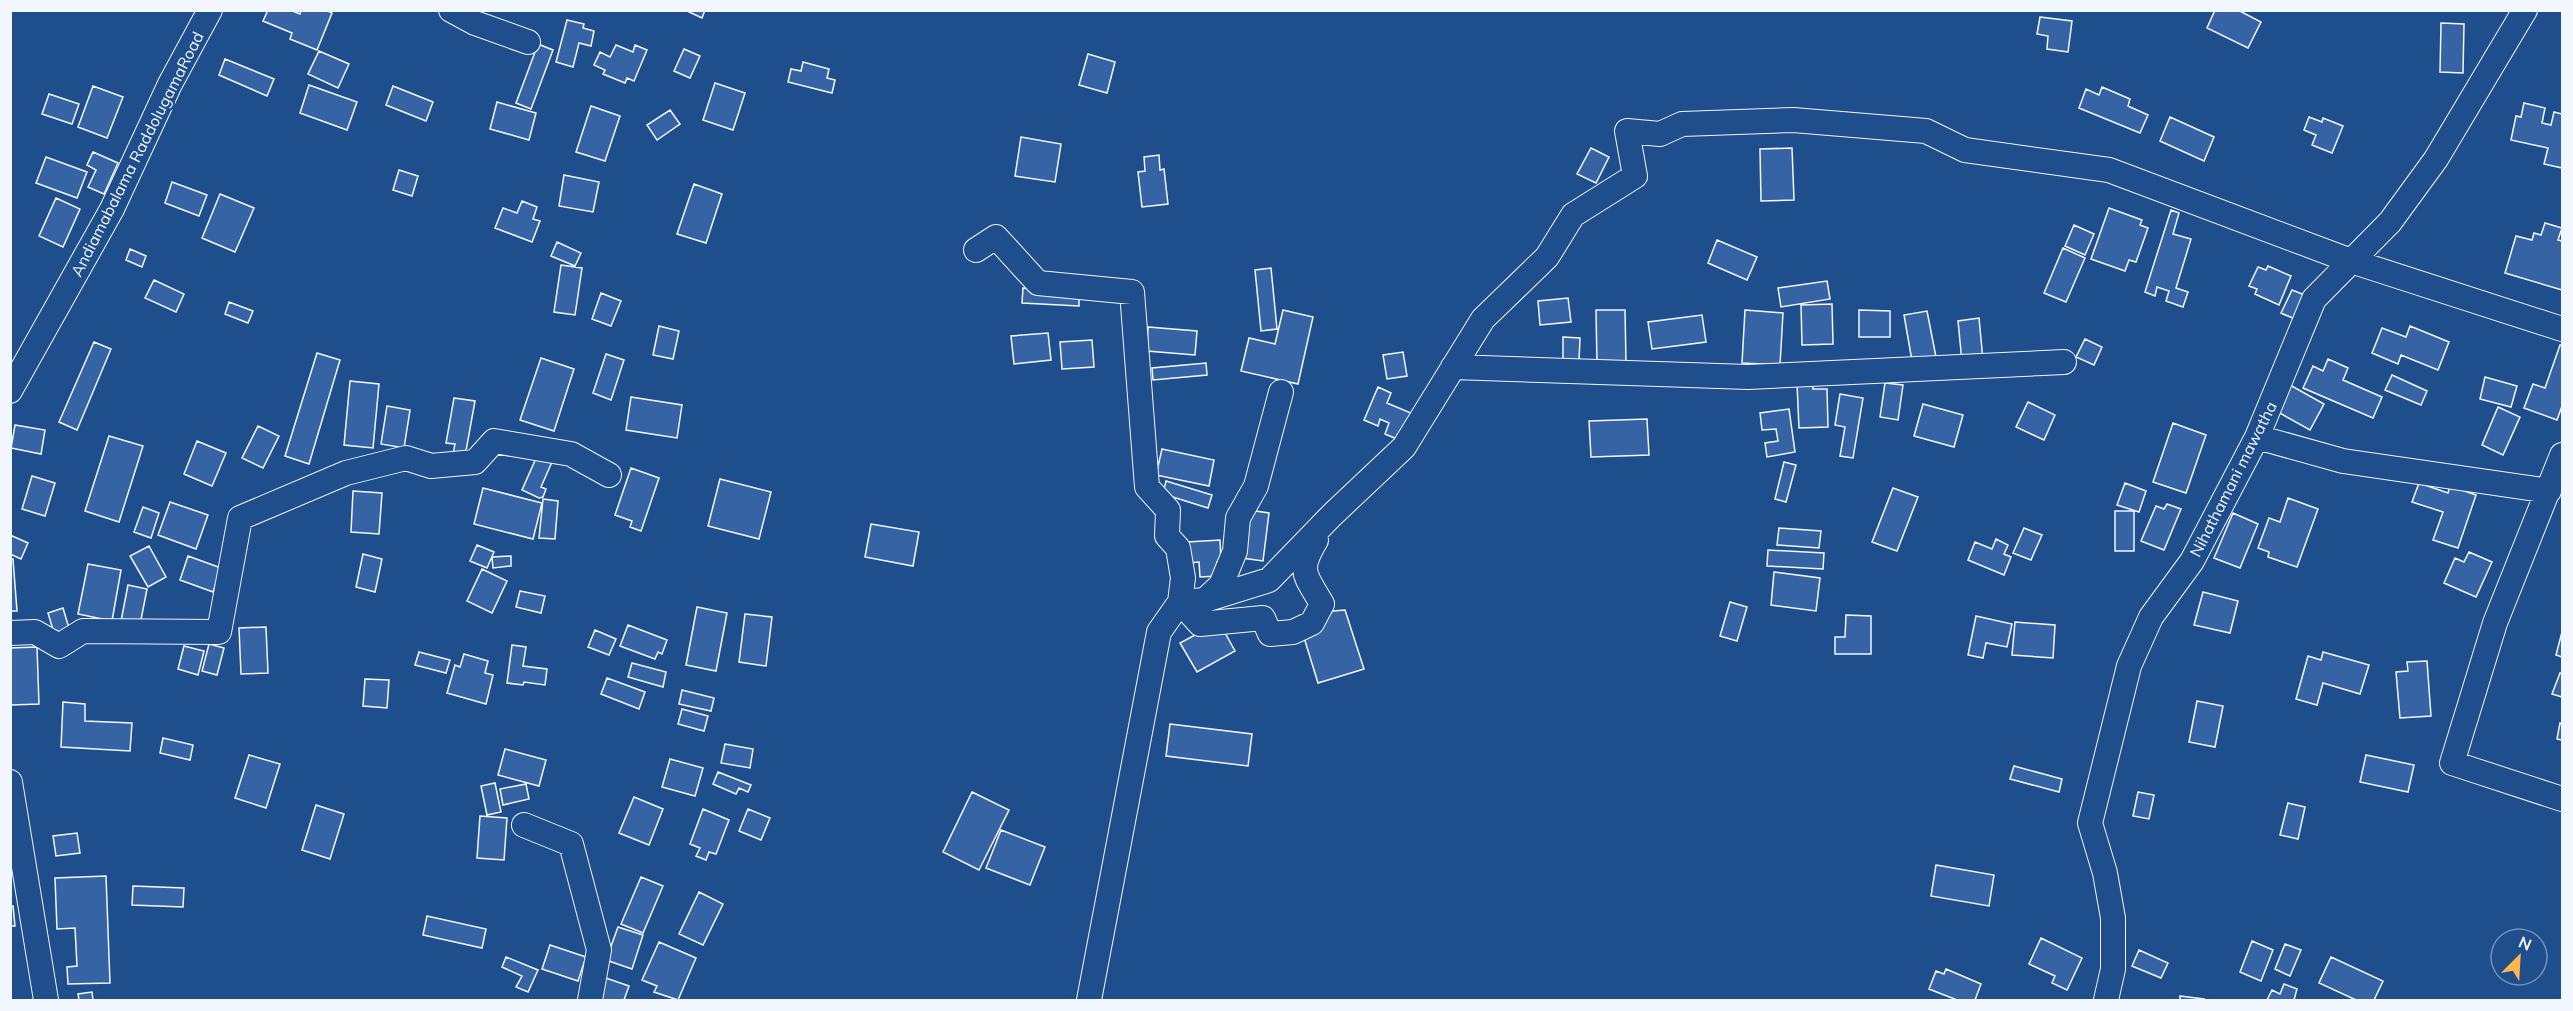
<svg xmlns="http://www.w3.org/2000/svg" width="2573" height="1011" font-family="Mulish,sans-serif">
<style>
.building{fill:#3563a3;stroke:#f2f6ff;stroke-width:1.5}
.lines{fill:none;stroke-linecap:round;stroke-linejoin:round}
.minor-casing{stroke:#f2f6ff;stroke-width:26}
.minor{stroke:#1f4e8c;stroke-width:24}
.labels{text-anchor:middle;stroke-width:4.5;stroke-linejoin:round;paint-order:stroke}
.street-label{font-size:16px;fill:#f2f6ff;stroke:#1f4e8c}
</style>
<rect width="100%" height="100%" fill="#1f4e8c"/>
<path class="building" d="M268,10H290L300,14L301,10H326L332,13L317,50L290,39L292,33L263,21Z
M685,10H705L702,18Z
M2215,10H2238L2261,22L2248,48L2207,28Z
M2040,17L2072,21L2068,52L2047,49L2048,36L2037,34Z
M567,20L584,24L583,28L594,31L591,46L579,43L573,67L556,62Z
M2441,23L2464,24L2463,73L2440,72Z
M538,44L553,50L531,109L516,103Z
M616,45L633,52L635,45L647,50L634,81L627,78L625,83L603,74L605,70L594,65L600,52L610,57Z
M684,49L700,56L690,78L674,71Z
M319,51L349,64L338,88L308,74Z
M1088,54L1115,62L1107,93L1079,85Z
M225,59L274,79L267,96L219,75Z
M803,62L829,69L827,78L835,80L832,93L788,82L791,69L801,71Z
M715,83L745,93L733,130L703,120Z
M309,85L357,102L347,130L300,113Z
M93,86L123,97L107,138L78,127Z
M393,86L433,102L426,121L386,105Z
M2102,87L2130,99L2128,106L2148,115L2140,133L2079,108L2086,89L2099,95Z
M49,94L79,104L72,124L42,114Z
M497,102L536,113L529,140L490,129Z
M2524,103L2545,108L2542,123L2551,125L2554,112L2562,114V168L2544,164L2548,148L2511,140L2516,116L2521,117Z
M591,106L620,116L605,161L576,152Z
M670,110L680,124L657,140L647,125Z
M2170,117L2214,137L2204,161L2160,141Z
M2309,117L2322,122L2323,118L2343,126L2332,153L2312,145L2316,135L2304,130Z
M1021,137L1061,144L1055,182L1015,176Z
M1591,148L1609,157L1596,183L1577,174Z
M1792,148L1794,200L1761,201L1760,149Z
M93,152L118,163L104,194L88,187L96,170L87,165Z
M1159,155L1160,170L1164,169L1168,204L1142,207L1138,172L1145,171L1144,157Z
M46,157L87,172L77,198L36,183Z
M399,170L418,176L412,196L393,190Z
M564,175L599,182L593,212L559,206Z
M172,182L207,195L199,216L165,203Z
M694,184L722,194L706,243L677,234Z
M220,194L254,208L235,252L202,238Z
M56,198L80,209L63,247L39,236Z
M522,201L537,207L533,219L540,221L532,242L495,228L503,208L517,213Z
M2109,208L2142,220L2140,225L2148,228L2136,262L2129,260L2125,271L2091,259Z
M2171,210L2179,213L2173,234L2191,239L2176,288L2188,292L2183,307L2166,301L2169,291L2157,287L2155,296L2145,292Z
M2545,223L2562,228L2558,240L2562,241V290L2505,273L2516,236L2532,240L2534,233L2541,235Z
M2074,225L2094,234L2085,255L2065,246Z
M1717,240L1757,257L1747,280L1708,263Z
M557,242L581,253L575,266L551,256Z
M2063,248L2085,258L2066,302L2044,293Z
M130,249L146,256L142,267L126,260Z
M561,265L582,268L575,315L554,312Z
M2268,266L2291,276L2279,305L2255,294L2257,289L2249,286L2258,267L2266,270Z
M1271,268L1277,329L1261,331L1255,270Z
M154,280L184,294L176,312L145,298Z
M1827,281L1830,299L1781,307L1778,288Z
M1023,288L1079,291V306L1022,303Z
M2292,290L2307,296L2297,320L2281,313Z
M601,293L621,301L611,326L592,319Z
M1568,298L1571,322L1540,325L1538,301Z
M229,302L253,311L248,323L225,314Z
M1832,304L1833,344L1802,345L1801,305Z
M1283,310L1313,317L1298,384L1241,371L1249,338L1275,344Z
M1596,310H1625L1626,363L1597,364Z
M1745,310L1783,313L1780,365L1742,363Z
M1859,310L1890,311V337H1859Z
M1927,311L1936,357L1912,361L1904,315Z
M1702,315L1706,342L1652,349L1648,322Z
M1979,318L1983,360L1962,362L1958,321Z
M659,326L679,331L673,359L653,355Z
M2410,326L2449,342L2438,370L2401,355L2398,364L2372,353L2382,328L2406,337Z
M1148,327L1197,331L1195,355L1147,351Z
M1048,333L1051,360L1014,364L1011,336Z
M1563,337L1580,338L1579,361L1563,360Z
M2085,339L2102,347L2094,365L2076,357Z
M1092,340L1094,367L1062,369L1060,342Z
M94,342L111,349L77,430L59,422Z
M2560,345L2562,346V406L2557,420L2524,408L2533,384L2545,388Z
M1403,352L1407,376L1387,379L1383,355Z
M317,353L340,360L309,464L285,456Z
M606,354L624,360L611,400L593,393Z
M541,358L574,369L554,431L520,420Z
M2328,359L2348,368L2343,380L2382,397L2373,418L2303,388L2313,366L2323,371Z
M1206,363L1207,375L1153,380L1152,368Z
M2392,375L2427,391L2421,405L2385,390Z
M2485,377L2517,386L2511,407L2480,399Z
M350,381L379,384L373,448L344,445Z
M1812,383L1813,389H1827L1828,427L1799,428L1797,384Z
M1885,383L1903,385L1898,420L1880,417Z
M2290,385L2324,404L2310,430L2276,411Z
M1378,387L1391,393L1387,403L1411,413L1397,439L1385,434L1389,423L1380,419L1378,426L1364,420Z
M1840,394L1863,398L1853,458L1840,456L1845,427L1835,425Z
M631,397L682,405L677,438L626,430Z
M454,398L475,401L464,462L452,459L455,444L446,443Z
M2028,402L2055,415L2044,440L2016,427Z
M1923,404L1963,415L1954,447L1914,436Z
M387,406L410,410L404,448L381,444Z
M2498,407L2520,417L2503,455L2482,445Z
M1789,409L1795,452L1767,457L1765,443L1778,441L1776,429L1762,430L1760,413Z
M1647,419L1649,455L1591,457L1589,421Z
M2173,423L2206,435L2186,493L2153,482Z
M15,425L45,430L41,454L11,448Z
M258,426L279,436L263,468L242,458Z
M109,436L143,446L119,522L85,511Z
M197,441L226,453L212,486L184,474Z
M1162,449L1214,460L1209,486L1156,475Z
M537,456L552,462L541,487L546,489L543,497L539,498L522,490Z
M1784,462L1796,465L1786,502L1775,499Z
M631,468L659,478L641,531L630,527L632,521L615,515Z
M32,476L55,483L45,516L22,509Z
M720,479L771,492L759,539L708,526Z
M1166,481L1212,495L1208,508L1163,494Z
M2125,483L2146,491L2139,512L2117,505Z
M2419,483L2448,493L2450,486L2476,495L2458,548L2433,540L2443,512L2412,502Z
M483,488L542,503L533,539L474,524Z
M1893,488L1918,497L1897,551L1872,542Z
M353,491L382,493L379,534L351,532Z
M2288,498L2318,509L2297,567L2268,557L2269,552L2258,548L2269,518L2280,522Z
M543,499L558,501L555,539L539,538Z
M170,502L208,515L196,549L158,535Z
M2167,504L2181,509L2164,550L2141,541L2156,506L2164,509Z
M143,507L159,513L151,538L134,532Z
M1248,510L1269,513L1263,561L1242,558Z
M2115,511H2134V551H2115Z
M2233,513L2258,524L2240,568L2214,558Z
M871,524L919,532L913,566L865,557Z
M1779,528L1821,531L1819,548L1777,545Z
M2024,528L2042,535L2031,560L2013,553Z
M10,535L28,543L21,559L10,554Z
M1996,539L2008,545L2004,554L2011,557L2004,575L1968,560L1975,542L1992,549Z
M1220,540L1221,562H1217L1218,576L1200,577L1199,562L1188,563L1187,542Z
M477,545L494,552L487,568L470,561Z
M149,546L166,577L148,587L130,556Z
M1768,550L1824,553L1823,569L1767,566Z
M2469,552L2492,562L2476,597L2444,583L2455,558L2464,562Z
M363,554L382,559L375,592L356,587Z
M188,556L221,568L213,592L180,580Z
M511,556V566L493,568L492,557Z
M10,559H13L17,611H10Z
M88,564L121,570L112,621L78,614Z
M482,569L507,581L492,613L467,601Z
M1774,572L1820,578L1816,611L1771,605Z
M128,585L147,589L140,625L121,621Z
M520,591L545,596L541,613L516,607Z
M2203,592L2238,601L2230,633L2194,625Z
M1730,602L1747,607L1737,641L1720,636Z
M697,607L727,613L716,671L686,665Z
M63,608L71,635L56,640L48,613Z
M1345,610L1364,669L1318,683L1302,631L1333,611Z
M745,614L772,617L766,666L739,662Z
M1846,615L1871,616V654H1835V637H1845Z
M1976,616L2012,624L2007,647L1986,643L1983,658L1968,655Z
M1219,622L1235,651L1197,672L1180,643Z
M2015,622L2055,625L2053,658L2012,655Z
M628,625L667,640L662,654L658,652L655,659L620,646Z
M266,627L268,673L241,674L239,628Z
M595,630L616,639L609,655L588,647Z
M2562,632V657L2556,655Z
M209,644L224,648L217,675L202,671Z
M512,645L526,647L523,666L547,669L545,685L524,682L523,685L507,683Z
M184,646L204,651L198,675L178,669Z
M37,647L39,704L11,705L10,648Z
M419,652L450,660L446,673L415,665Z
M2323,652L2369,665L2360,694L2323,683L2317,705L2296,699L2308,656L2321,660Z
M464,654L488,661L485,673L493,675L486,704L447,693L455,665L460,667Z
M2427,661L2431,716L2400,718L2396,672L2408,671L2407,662Z
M632,663L666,672L663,687L628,677Z
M2560,673L2562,674V697L2552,694Z
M607,678L645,692L639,709L601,694Z
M365,679L389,680L387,708L363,706Z
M682,690L714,698L711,711L679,704Z
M2197,701L2223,706L2215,747L2189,742Z
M63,702L85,704V721L132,723L130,751L61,747Z
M682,709L708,716L704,731L678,724Z
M2560,723L2562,724V740L2557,739Z
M1170,724L1252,734L1248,766L1166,756Z
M163,738L193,745L190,760L160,753Z
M725,744L753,749L750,768L721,763Z
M505,749L546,760L539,786L498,775Z
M249,755L280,764L266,808L235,798Z
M2366,755L2414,765L2408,792L2360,782Z
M670,759L703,768L695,796L662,787Z
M2014,766L2062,779L2059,792L2010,779Z
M718,772L751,785L748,792L739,788L736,794L713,784Z
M495,783L501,812L487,815L481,786Z
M526,784L529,799L503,805L500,789Z
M972,792L1009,810L979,870L943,852Z
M2138,792L2154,795L2149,819L2133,816Z
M634,797L663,809L649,845L619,833Z
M2288,803L2305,807L2298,839L2280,835Z
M316,805L344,814L330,859L302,850Z
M703,809L729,820L716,854L709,852L706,860L696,856L700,848L690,844Z
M748,809L770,818L761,840L739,831Z
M480,816L507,818L504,860L477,858Z
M1001,830L1045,847L1030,885L986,868Z
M77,833L80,853L56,856L53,836Z
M1936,865L1994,875L1989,906L1931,896Z
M106,876L110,983L68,984L67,967L77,966L75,928L57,929L55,878Z
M641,877L663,886L643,933L621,924Z
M133,886L184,888L183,907L132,905Z
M699,892L723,904L703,945L679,934Z
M10,906H13L15,926H10Z
M427,916L486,929L482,948L423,935Z
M618,927L643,935L632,969L606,960Z
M2041,938L2082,958L2067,990L2052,983L2055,976L2029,964Z
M2252,941L2273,950L2261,981L2240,972Z
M659,942L696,958L678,1000L654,992L657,986L642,980Z
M2285,944L2301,950L2290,976L2275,969Z
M550,945L586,957L578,981L542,969Z
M2139,950L2168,963L2161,978L2132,966Z
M506,957L538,970L528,992L516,987L522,976L502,967Z
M2331,957L2383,981L2374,1000H2356L2319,983Z
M1946,969L1981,984L1975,1000H1957L1929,989L1936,971L1944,974Z
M603,977L629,986L624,1000H595Z
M2284,984L2297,989L2294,1000H2267L2272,990L2280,994Z
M92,992L93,1000H79L78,994Z
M2180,996L2204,999V1000H2180Z"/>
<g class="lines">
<defs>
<path id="minor" d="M451,10L475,23L528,42
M976,250L996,237L1038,283L1132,292L1147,487L1168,510L1167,536L1178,548L1183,578L1180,602L1159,632L1089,1000
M1453,367L1748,377L2064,362
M10,391L112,209L170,84L210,10
M1281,392L1256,486L1238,518L1235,551L1221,585L1205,600L1180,602L1200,624L1263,618L1270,634L1293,632L1312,623L1322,604C1305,574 1297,572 1316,540
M2257,437L2343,461L2549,491
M2562,455L2495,623L2452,763L2562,799
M1205,600L1269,580L1332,515L1404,447L1483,319L1547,257L1573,215L1635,176L1627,131L1660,134L1682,124L1793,120L1926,131L1965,150L2109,170L2351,261L2562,329
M10,633L35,632L59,646L83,631L219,632L240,518L346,473L406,458L431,466L475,462L494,441L571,454L609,475
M10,782L46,1000
M524,825L571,844L599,950L590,1000
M2106,1000L2113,969V918L2105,873L2090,823L2129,666L2151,617L2192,561L2257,437L2314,299L2390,222L2436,159L2525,10"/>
</defs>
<use href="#minor" class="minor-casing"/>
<use href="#minor" class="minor"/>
</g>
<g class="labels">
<g class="street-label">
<text transform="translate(137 154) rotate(-63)" y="6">Andiamabalama RaddolugamaRoad</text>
<text transform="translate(2233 479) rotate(-63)" y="6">Nihathamani mawatha</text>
</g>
</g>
<rect width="2573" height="1011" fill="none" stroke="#f2f6ff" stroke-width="24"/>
<g transform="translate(2519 957) rotate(24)"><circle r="28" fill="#1f4e8c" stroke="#7391ba" stroke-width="1.5"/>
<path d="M0-4.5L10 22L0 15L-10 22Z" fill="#ffb74d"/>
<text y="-9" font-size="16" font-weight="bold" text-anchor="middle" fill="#f2f6ff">N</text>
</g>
</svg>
